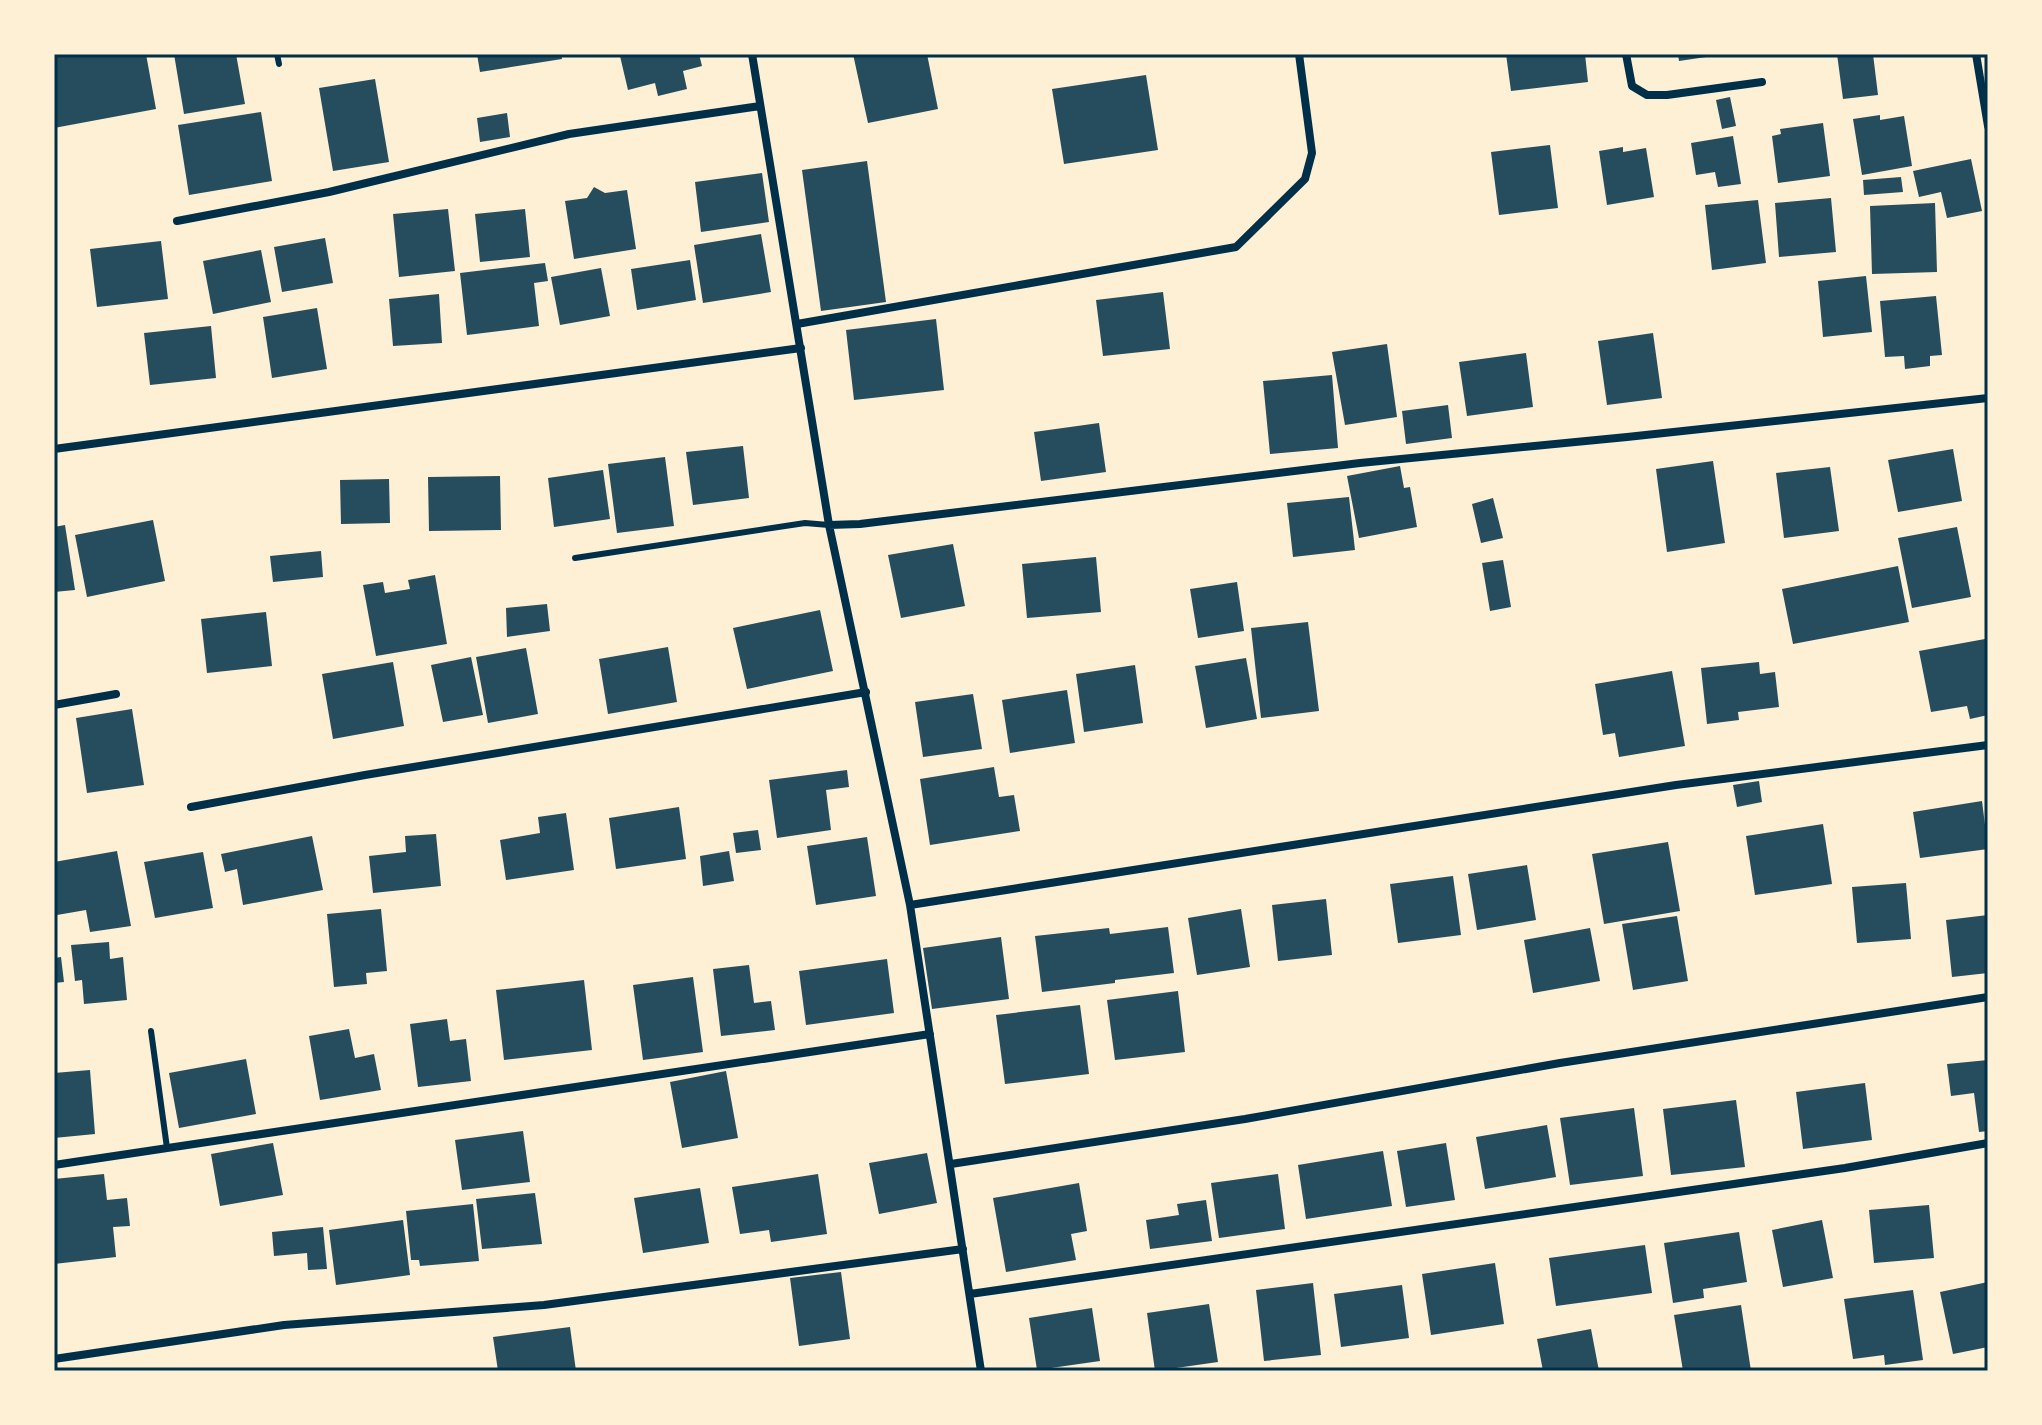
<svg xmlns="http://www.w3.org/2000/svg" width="2042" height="1425" font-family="'DejaVu Sans',sans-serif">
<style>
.building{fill:#264d5e}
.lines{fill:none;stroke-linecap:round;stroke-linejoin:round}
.service{stroke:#003049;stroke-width:6}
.minor{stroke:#003049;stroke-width:8}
.neatline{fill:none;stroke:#003049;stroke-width:3}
</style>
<rect width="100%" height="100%" fill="#fdf0d5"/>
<path class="building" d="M54,54H146L156,109L54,128Z
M174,54H236L245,104L184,114Z
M477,54H561L562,59L480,72Z
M628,54H699L702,66L683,71L687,89L658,96L655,83L628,90L620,56Z
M853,54H927L938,109L868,123Z
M1506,54H1585L1588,82L1511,91Z
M1678,54H1713V56L1679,61Z
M1837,54H1873L1878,95L1843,99Z
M1146,75L1158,150L1064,164L1052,89Z
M375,79L389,162L333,171L319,88Z
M1730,97L1736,126L1722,129L1716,100Z
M261,112L272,181L189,195L178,125Z
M507,113L510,137L480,142L477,118Z
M1880,115V120L1904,116L1912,166L1862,175L1853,119Z
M1823,123L1830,176L1778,183L1772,136L1781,134L1780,129Z
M1733,136L1741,184L1718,187L1715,172L1696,175L1691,143Z
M1550,145L1558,208L1499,215L1491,152Z
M1623,147V152L1646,148L1654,197L1607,205L1599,151Z
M1971,159L1982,211L1947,218L1941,192L1919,197L1913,171Z
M867,161L886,302L821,311L802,170Z
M762,173L769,222L701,232L695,182Z
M1901,177L1903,192L1864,195L1863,180Z
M594,187L605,193L627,190L636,249L574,259L565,201L587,198Z
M1831,198L1836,252L1779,257L1775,203Z
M1758,200L1766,263L1712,270L1705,205Z
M1935,203L1937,272L1872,274L1870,206Z
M448,209L455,271L399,277L393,214Z
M525,209L530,257L480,262L475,214Z
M761,234L771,292L703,303L694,245Z
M325,238L333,283L282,292L274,247Z
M161,241L168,299L97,307L90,249Z
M261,250L271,302L213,314L203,261Z
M690,260L696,300L637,310L631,269Z
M545,263L548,281L534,283L539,326L467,335L460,273Z
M601,268L610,316L560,325L551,277Z
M1866,276L1872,332L1823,337L1818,281Z
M1163,292L1170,349L1103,356L1096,300Z
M439,294L442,343L393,346L389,299Z
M1936,296L1942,355L1930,356V366L1905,369L1904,356L1885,357L1880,301Z
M317,308L327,369L272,378L263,317Z
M936,319L944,390L854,400L846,330Z
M211,326L216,378L150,385L144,333Z
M1653,333L1662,398L1607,405L1598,341Z
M1387,344L1397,417L1345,425L1332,352Z
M1526,353L1533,407L1467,416L1459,362Z
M1332,375L1338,448L1270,454L1263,381Z
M1448,405L1452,438L1406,444L1402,411Z
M1099,423L1106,472L1041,481L1034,432Z
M743,446L749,498L693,505L686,452Z
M1953,449L1962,501L1898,512L1888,460Z
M665,457L674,526L617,533L608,464Z
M1713,461L1725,543L1667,552L1656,469Z
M1400,466L1404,488L1410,487L1417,527L1359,538L1347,476Z
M1830,467L1839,531L1784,538L1776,473Z
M603,470L610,519L554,527L548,478Z
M500,476L501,530L429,531L428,477Z
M389,479L390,523L341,524L340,480Z
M1349,497L1355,550L1293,557L1287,503Z
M1493,498L1503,538L1481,543L1472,504Z
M153,520L165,581L87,597L75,535Z
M65,525L75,590L54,592V527Z
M1957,527L1971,597L1912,608L1898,538Z
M953,544L965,606L901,618L888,555Z
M321,551L323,577L273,582L270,556Z
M1096,557L1101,612L1027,618L1022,564Z
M1503,560L1511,607L1490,611L1482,563Z
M1898,566L1909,622L1793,644L1782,589Z
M435,575L447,644L376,656L363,585L383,582L385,593L410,589L408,580Z
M1237,582L1244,631L1198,638L1190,589Z
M547,604L550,631L507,637L506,608Z
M820,610L833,671L747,689L733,628Z
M266,612L272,666L207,673L201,619Z
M1308,622L1319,711L1261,718L1251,628Z
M1985,639L1988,656V715L1970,719L1967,706L1931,712L1919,651Z
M668,647L677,702L608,714L599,659Z
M526,648L538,714L488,723L476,657Z
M471,657L483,715L443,722L431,665Z
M1246,658L1257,719L1206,728L1195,666Z
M393,662L404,726L333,739L322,674Z
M1759,662L1760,674L1775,672L1779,707L1738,712L1739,720L1707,724L1701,668Z
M1135,665L1143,723L1084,732L1076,674Z
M1672,671L1685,746L1619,757L1615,733L1603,735L1595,684Z
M1067,690L1075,743L1010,753L1002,700Z
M973,694L982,749L923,757L915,702Z
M132,709L144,785L87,793L76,718Z
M994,767L999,797L1014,795L1020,831L930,845L920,779Z
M847,770L849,787L826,790L831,830L777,838L769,780Z
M1759,781L1762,802L1737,807L1733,785Z
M1982,801L1988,849L1920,858L1913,812Z
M679,807L686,859L616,869L609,818Z
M566,813L574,870L506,880L500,840L540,833L538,817Z
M1823,824L1832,884L1755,895L1746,836Z
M758,830L761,850L736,853L733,833Z
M436,834L441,886L373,893L369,856L406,852L405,836Z
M312,836L323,890L243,905L237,869L225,872L221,854Z
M867,837L876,896L816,905L807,846Z
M1668,842L1680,911L1604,924L1592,854Z
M117,851L131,926L90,932L86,910L57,915L54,897V862Z
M729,851L734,881L703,886L700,856Z
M203,852L213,908L155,918L144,862Z
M1527,865L1536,920L1477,930L1468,874Z
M1453,876L1461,935L1398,943L1390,884Z
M1906,883L1911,939L1857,943L1852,887Z
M1326,899L1332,955L1278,961L1272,905Z
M381,909L387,971L366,973L367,984L334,987L327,914Z
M1241,909L1250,967L1197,975L1188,918Z
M1988,915V973L1952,977L1946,920Z
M1677,916L1688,981L1633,990L1622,924Z
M1168,927L1174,973L1115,980V983L1042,992L1035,936L1109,928L1110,934Z
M1590,928L1600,981L1533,993L1524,940Z
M1001,937L1009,999L932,1009L923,948Z
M109,942L110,959L123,957L127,1000L84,1004L82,980L75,981L71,945Z
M61,957L64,982L54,983V958Z
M887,959L894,1013L806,1025L799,971Z
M749,965L754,1003L771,1001L775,1030L721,1036L713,969Z
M693,977L703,1052L643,1060L633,985Z
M584,980L592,1050L504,1060L496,990Z
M1178,991L1185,1052L1115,1060L1107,1000Z
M1080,1005L1089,1074L1005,1084L996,1015Z
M447,1019L450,1041L466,1039L471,1081L418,1087L410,1024Z
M349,1029L355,1058L374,1054L381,1090L320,1100L309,1036Z
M246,1059L256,1114L179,1128L169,1073Z
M1988,1060V1131L1979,1132L1974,1093L1951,1096L1947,1064Z
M90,1070L95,1134L54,1138V1073Z
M726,1071L738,1138L682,1148L670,1082Z
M1865,1083L1872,1140L1803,1149L1796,1092Z
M1736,1100L1745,1167L1671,1175L1663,1109Z
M1634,1108L1643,1176L1570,1185L1560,1118Z
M1547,1125L1556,1177L1485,1189L1476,1137Z
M523,1131L530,1182L462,1190L455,1140Z
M273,1143L283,1195L220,1206L211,1154Z
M1446,1143L1455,1200L1406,1207L1397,1151Z
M1383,1151L1392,1206L1306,1219L1298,1165Z
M927,1153L937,1203L879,1214L869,1163Z
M104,1174L107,1200L127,1198L130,1226L113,1227L116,1257L54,1264V1179Z
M818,1174L827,1234L771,1242L769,1230L740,1234L732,1187Z
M1278,1174L1285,1229L1219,1238L1211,1183Z
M1079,1183L1087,1231L1071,1234L1076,1260L1006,1272L993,1198Z
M700,1188L709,1243L643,1253L634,1198Z
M535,1193L542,1244L482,1249L476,1199Z
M1206,1200L1212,1241L1150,1249L1146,1220L1179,1215L1177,1204Z
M473,1204L479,1261L420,1266L419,1260H411L406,1211Z
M1929,1205L1934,1258L1874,1263L1869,1210Z
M403,1220L410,1275L336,1285L329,1230Z
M1822,1220L1833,1278L1783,1287L1772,1230Z
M323,1227L327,1269L308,1270L307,1253L274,1256L272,1232Z
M1739,1232L1747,1282L1703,1289L1704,1298L1673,1303L1664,1243Z
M1645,1245L1652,1293L1556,1306L1549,1258Z
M1495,1263L1504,1324L1431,1335L1422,1274Z
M841,1272L850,1339L799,1346L790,1278Z
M1988,1282V1347L1953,1354L1940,1292Z
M1313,1283L1321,1355L1264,1361L1256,1290Z
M1402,1285L1409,1338L1341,1347L1334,1294Z
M1913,1290L1923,1360L1885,1365L1884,1355L1853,1359L1844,1299Z
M1209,1304L1218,1362L1155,1371L1147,1313Z
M1741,1305L1751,1371H1683L1674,1315Z
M1092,1308L1100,1361L1037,1370L1029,1318Z
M570,1327L576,1371H498L493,1337Z
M1591,1329L1599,1371H1543L1537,1339Z"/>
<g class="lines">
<path class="service" d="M277,54L279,64
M575,558L805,523L829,525
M151,1031L167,1148"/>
<path class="minor" d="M752,54L829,525L910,905L981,1371
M1626,54L1632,86L1647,95H1667L1762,82
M1976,54L1988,126
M177,221L329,192L569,134L760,106
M797,324L1236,247L1305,179L1312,153L1299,54
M54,449L801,348
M829,525L860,524L1360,463L1627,437L1988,398
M54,705L116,694
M191,807L365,775L866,692
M910,905L1676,785L1988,745
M951,1164L1245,1119L1560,1063L1988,997
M54,1165L930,1034
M970,1294L1845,1168L1988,1143
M54,1359L284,1325L544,1305L963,1249"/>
</g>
<rect width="2042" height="1425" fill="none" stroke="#fdf0d5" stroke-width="112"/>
<rect x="56" y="56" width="1930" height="1313" class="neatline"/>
</svg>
